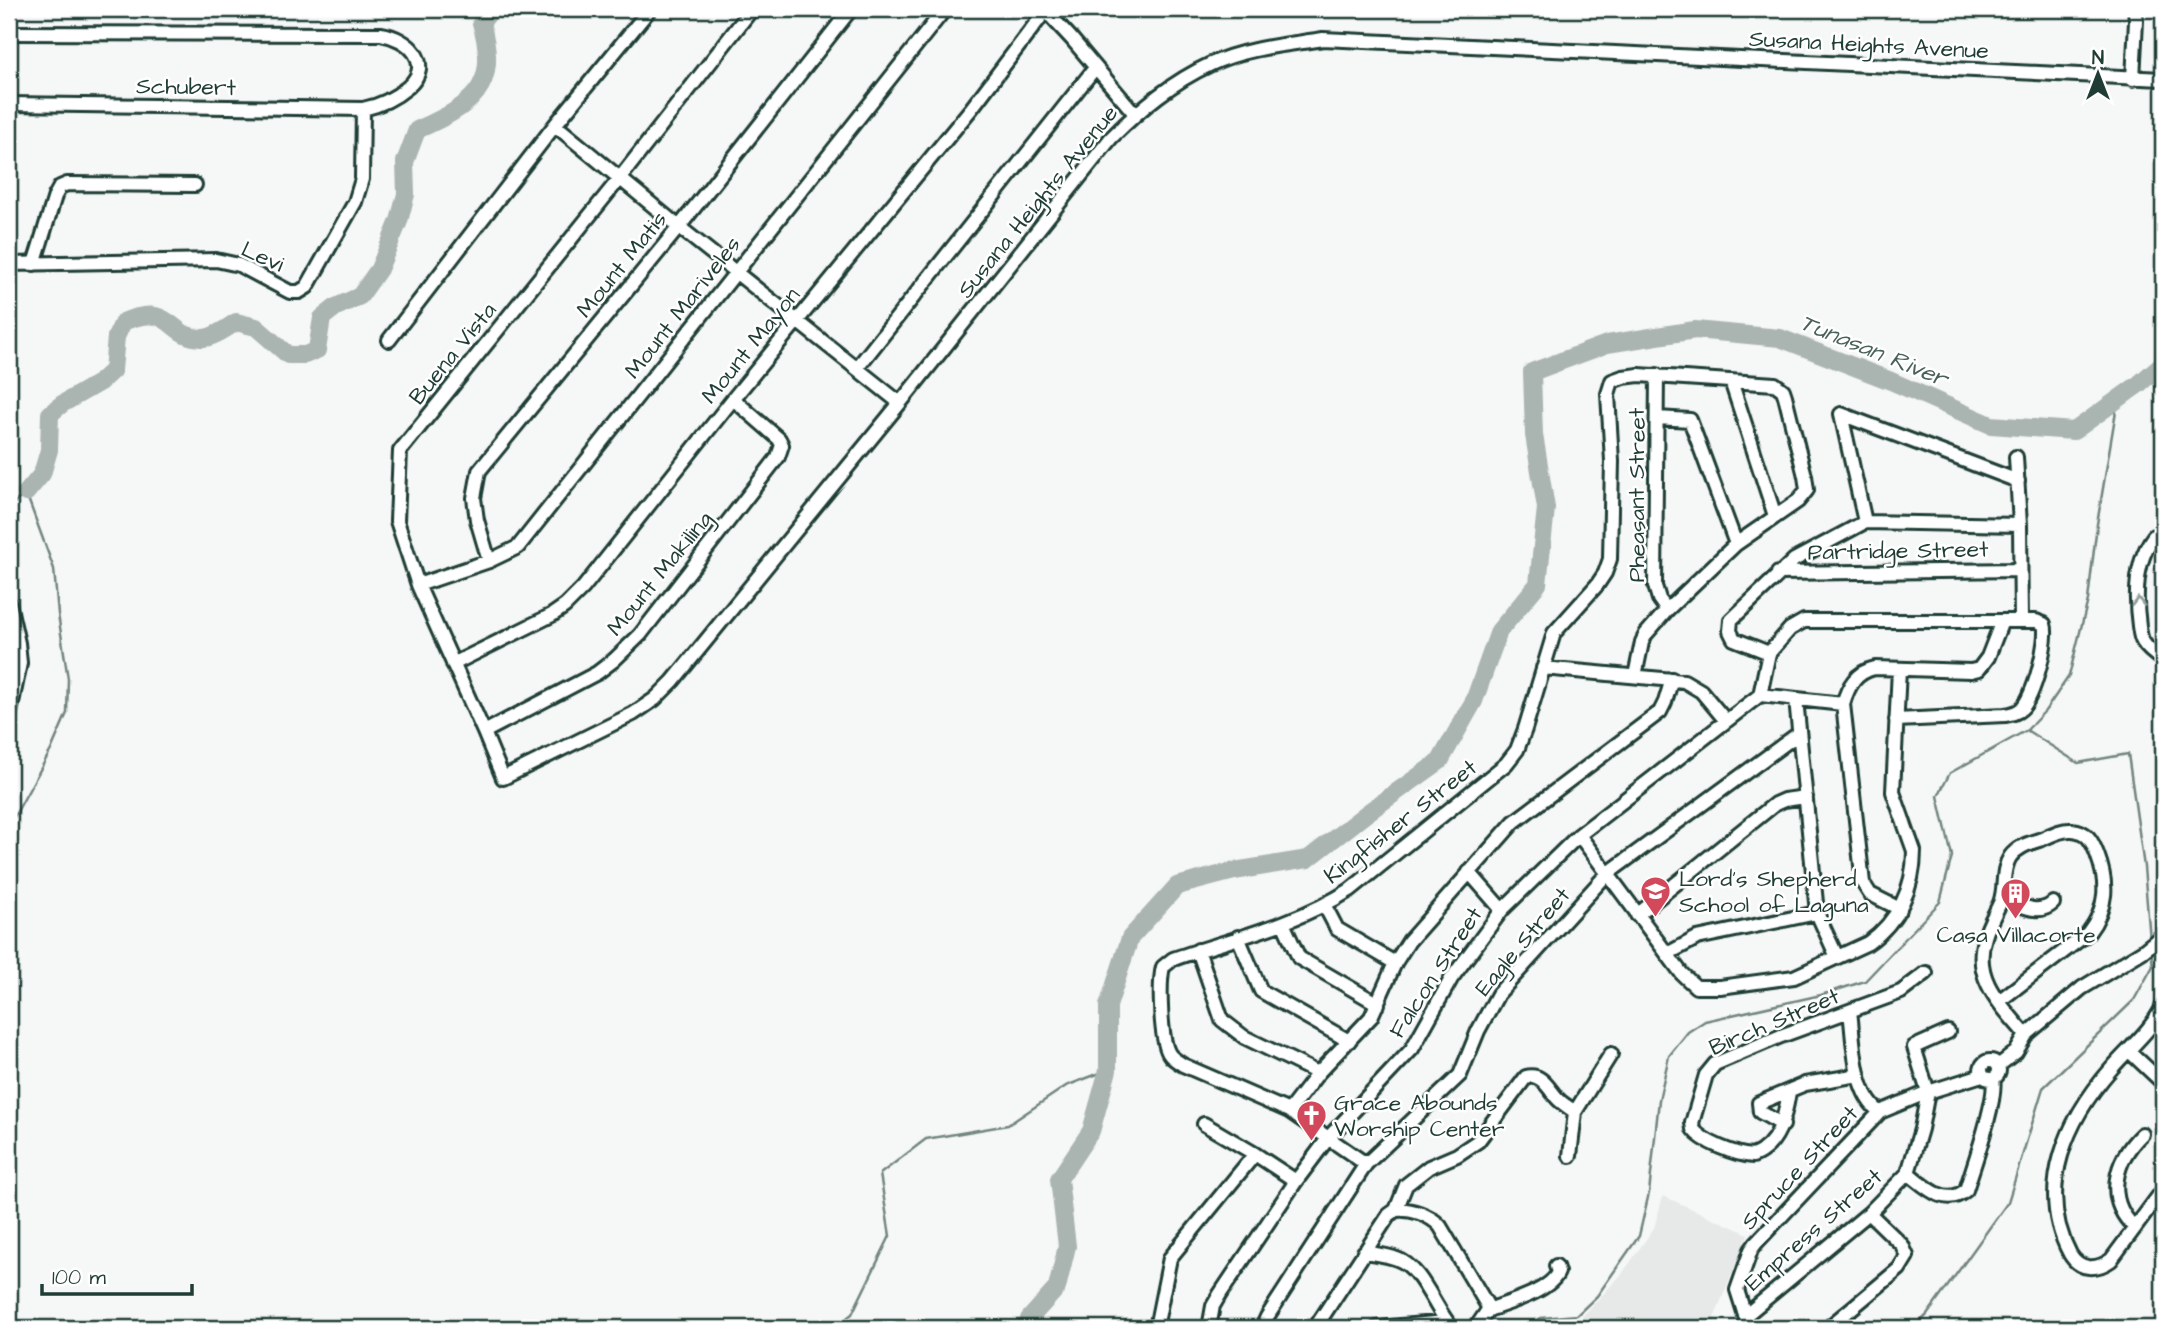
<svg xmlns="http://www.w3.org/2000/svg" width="2172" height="1337" font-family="'Architects Daughter',sans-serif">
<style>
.built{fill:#e6e9e8}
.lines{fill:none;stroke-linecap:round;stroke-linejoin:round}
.stream{stroke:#72857f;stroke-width:2.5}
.river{stroke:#aab5b1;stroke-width:18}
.minor-casing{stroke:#1f3d34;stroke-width:18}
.minor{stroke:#fff;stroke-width:12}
.oneway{stroke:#8f9e9a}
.labels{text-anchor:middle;stroke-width:5;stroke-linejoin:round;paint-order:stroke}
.street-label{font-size:23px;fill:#1f3d34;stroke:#fff}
.poi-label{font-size:23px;fill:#1f3d34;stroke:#fff;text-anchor:start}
.water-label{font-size:24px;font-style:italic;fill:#49615a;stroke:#fff}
</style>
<rect width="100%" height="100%" fill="#f6f7f7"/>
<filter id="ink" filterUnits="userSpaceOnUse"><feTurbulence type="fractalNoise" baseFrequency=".0143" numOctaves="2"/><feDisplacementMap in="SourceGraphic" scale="14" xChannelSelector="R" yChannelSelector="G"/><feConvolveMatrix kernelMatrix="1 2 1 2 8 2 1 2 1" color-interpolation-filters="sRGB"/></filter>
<g filter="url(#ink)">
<path class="built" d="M1663,1196L1748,1234L1714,1318L1718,1328H1539L1579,1320L1622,1274L1654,1228Z"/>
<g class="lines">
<path class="stream" d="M9,507L26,493L54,569L58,614L68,679L67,713L51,750L9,826
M2028,731L2078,763L2128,754L2144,867L2150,940
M834,1328L852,1314L890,1236L880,1174L926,1139L1008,1125L1066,1086L1108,1070
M1521,1328L1541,1318L1577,1315L1597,1296L1639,1236L1649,1193L1659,1100L1669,1056L1688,1032L1705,1021L1821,995L1865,981L1940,902L1952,856L1938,796L1950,773L2027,730L2045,711L2069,676L2088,600L2097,524L2118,399
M1914,1328L1927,1315L2008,1202L2043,1088L2134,1000L2153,966L2151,950"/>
<path class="river" d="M26,493L42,474L49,450L50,414L62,404L100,382L113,370L116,337L123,322C173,301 167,337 201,338C212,339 227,328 236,322L256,327L288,355H305L317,350L322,318L336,307L360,296L379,269L399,221L406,194L405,162L417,130C470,106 501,89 481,23L492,9
M1028,1328L1029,1319L1057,1288L1067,1246L1059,1179L1091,1131L1108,1070V1006L1130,938L1177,886L1234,871L1308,859L1367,813L1440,761L1474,701L1499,631L1538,584L1546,508L1534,435L1532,372L1607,344L1695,330L1780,338L1891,381L1991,425L2074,431L2139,384L2163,363"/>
<defs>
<path id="minor" d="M752,9L620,178L400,451L397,521L418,585L484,732L503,778L633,714L655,699L673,681L900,403L1111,138C1141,108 1172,82 1211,64C1245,48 1286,45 1323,39L2163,79
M1044,9L1071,38L1135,114
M9,33L381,34C408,38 435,63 408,87C395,98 378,106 363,109L9,104
M2133,79L2136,21L2135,9
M555,125L679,227L900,403
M9,264L216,260L239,265L290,292H299L307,287L355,202L362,179L363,109
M34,264L55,196L60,187L67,184L195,185
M389,340L555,125L650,9
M857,368L1095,68
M1657,375L1655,586L1659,599L1667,610
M1731,381L1775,516
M1657,418L1690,420L1736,544
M2016,457L2020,525L2021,621
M1865,522L1841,414L2018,481
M2163,535L2154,536C2135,561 2135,597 2139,626C2140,632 2140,637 2143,642C2148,650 2155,655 2163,660
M489,561L477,520L474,498L479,471L679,227L851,9
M1778,573L2020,570
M418,585L489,561L518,547L945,9
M9,603L18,643L20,663L9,718
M1769,653L1734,639L1730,631L1731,620L1794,560L1865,522L2020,525
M453,664L552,615L565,606L583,588L733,399L971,109L1046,10
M1543,668L1684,681L1701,691L1726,721
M1760,695L1769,653L1790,629L1804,621H2036L2044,624C2049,639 2034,698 2021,709C2017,713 2011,714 2005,715L1896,720
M1760,695L1843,704
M1796,699L1817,913L1837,957
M484,732L597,673L614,660L640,635L778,457L782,445L779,439L733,399
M1579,835L1682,974L1696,987H1720L1794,977L1868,943C1898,922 1914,888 1914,851L1893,792L1899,669
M1469,872L1502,910
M2002,898C2018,904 2038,917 2053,903
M1325,906L1337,929L1395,963
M1900,909L1870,894L1863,883L1843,704C1848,686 1856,672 1875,668L1971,671L1979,669L1988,657L2002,621
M1637,915L1775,804L1784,800L1806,797
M1283,923L1299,958L1378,1004
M1238,937L1261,991L1349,1041
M1198,950L1222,1020L1244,1037L1318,1073
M1667,954L1697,938L1817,913
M1999,1001L2088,933C2108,907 2108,883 2097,854C2092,841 2087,831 2072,830C2062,829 2051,835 2042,839C2030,843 2018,846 2010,857C2001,871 2006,888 2000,903C1995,914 1988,925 1985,937C1971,978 2002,1006 2026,1035
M2163,1006C2151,1031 2130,1047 2112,1068C2067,1119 2035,1188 2070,1254C2080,1271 2097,1270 2111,1260L2163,1190
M1850,1011C1854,1041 1853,1093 1880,1112
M2129,1051L2163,1083
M1981 1070a9 9 0 1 1 18 0a9 9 0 1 1-18 0Z
M1998,1066L2016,1052L2026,1035L2082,988L2143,951L2163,935
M1789,1092C1785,1117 1779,1145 1753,1156C1736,1155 1702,1142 1693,1129L1692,1123L1706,1075L1715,1064L1781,1036L1901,992L1926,973
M1289,1111L1318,1073L1371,1017L1395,963L1409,941L1514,822L1660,712L1665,702L1672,679
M1204,1124L1255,1154L1296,1181
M1783,1125L1760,1112L1759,1103L1805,1084L1859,1075
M1570,1156L1575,1112
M1366,1164L1289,1111L1183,1065C1179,1062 1173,1059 1170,1055C1160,1043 1159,982 1163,967L1173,959C1232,939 1297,924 1350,890L1506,764L1517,750L1525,729L1554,633L1597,585L1605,573L1610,559L1612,461L1608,394L1612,381L1623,377L1639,375L1775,384L1783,390L1785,396L1805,476L1807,490L1798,501L1736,544L1667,610L1646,634L1642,642L1635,676
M1908,1173C1925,1186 1945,1208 1966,1190C1973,1167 1998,1098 1993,1079
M1396,1210L1406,1185L1429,1167L1457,1155L1478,1141L1526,1077C1542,1073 1548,1088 1557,1098C1562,1104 1569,1107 1575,1112L1611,1054
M1396,1210C1410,1208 1430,1215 1440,1226L1487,1305L1488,1310L1477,1326L1472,1328
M2135,1228C2104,1199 2115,1160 2142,1134
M1364,1252C1375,1254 1387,1255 1397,1259C1422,1267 1435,1310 1452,1328
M1488,1310C1507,1303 1551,1291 1558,1272L1556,1266
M1745,1316L1869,1213L1908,1173L1921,1129L1928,1092L1914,1047L1948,1032
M1156,1328L1170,1258L1255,1154
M1209,1328L1213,1306L1220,1294L1296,1181L1329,1137L1412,1049L1451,979L1502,910L1579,835L1760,695
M1262,1328L1267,1317L1366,1164L1460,1075L1478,1031L1498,994L1607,874L1798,734
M1315,1328L1389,1215L1396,1210
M1377,1328L1447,1322
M1749,1328L1737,1290L1751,1250L1756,1243L1880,1112L1928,1092L1982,1075
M1828,1328L1899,1269L1907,1256L1902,1245L1869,1213"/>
</defs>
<use href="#minor" class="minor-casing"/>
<use href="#minor" class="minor"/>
</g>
<defs><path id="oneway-chevron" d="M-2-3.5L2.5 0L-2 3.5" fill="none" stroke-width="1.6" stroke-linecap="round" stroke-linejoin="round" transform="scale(1.75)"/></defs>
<use class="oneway" href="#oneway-chevron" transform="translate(2138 602) rotate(-90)"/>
</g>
<defs>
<symbol id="school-pin" viewBox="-11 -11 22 30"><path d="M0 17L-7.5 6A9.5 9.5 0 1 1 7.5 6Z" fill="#d1495b" stroke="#fff"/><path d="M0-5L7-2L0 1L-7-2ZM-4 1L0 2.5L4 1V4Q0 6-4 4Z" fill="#fff"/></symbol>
<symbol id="building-pin" viewBox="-11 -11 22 30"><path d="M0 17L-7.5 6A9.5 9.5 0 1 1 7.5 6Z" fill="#d1495b" stroke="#fff"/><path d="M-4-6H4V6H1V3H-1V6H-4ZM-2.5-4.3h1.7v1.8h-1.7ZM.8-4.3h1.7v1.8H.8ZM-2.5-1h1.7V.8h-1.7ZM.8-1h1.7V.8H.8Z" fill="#fff"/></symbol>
<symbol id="church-pin" viewBox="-11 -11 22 30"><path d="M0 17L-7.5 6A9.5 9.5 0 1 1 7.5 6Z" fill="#d1495b" stroke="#fff"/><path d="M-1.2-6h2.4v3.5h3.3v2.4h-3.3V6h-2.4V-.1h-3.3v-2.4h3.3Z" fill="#fff"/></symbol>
</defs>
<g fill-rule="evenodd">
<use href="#school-pin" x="1638" y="874" width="35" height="47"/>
<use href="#building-pin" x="1998" y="876" width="35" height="47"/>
<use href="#church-pin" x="1294" y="1098" width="35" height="47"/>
</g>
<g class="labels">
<g class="street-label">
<text transform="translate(1869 44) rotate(3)" y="8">Susana Heights Avenue</text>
<text transform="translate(186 86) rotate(1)" y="8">Schubert</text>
<text transform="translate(1037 201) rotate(-51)" y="8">Susana Heights Avenue</text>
<text transform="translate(263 256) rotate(24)" y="8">Levi</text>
<text transform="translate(621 264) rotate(-51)" y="8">Mount Matis</text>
<text transform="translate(682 307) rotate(-52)" y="8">Mount Mariveles</text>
<text transform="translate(750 345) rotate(-51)" y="8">Mount Mayon</text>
<text transform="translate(452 353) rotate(-51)" y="8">Buena Vista</text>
<text transform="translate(1636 495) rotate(-90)" y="8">Pheasant Street</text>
<text transform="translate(1898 550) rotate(-1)" y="8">Partridge Street</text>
<text transform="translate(659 573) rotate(-51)" y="8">Mount Makiling</text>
<text transform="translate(1400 821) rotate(-38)" y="8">Kingfisher Street</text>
<text transform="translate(1522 941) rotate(-50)" y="8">Eagle Street</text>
<text transform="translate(1435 972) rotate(-57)" y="8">Falcon Street</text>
<text transform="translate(1774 1021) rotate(-23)" y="8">Birch Street</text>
<text transform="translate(1799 1167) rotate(-47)" y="8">Spruce Street</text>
<text transform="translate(1813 1229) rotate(-41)" y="8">Empress Street</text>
</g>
<g class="poi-label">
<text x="1679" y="886">Lord's Shepherd<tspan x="1679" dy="26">School of Laguna</tspan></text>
<text x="2016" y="942" text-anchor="middle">Casa Villacorte</text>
<text x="1334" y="1110">Grace Abounds<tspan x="1334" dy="26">Worship Center</tspan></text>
</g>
<g class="water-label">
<text transform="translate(1874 350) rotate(22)" y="8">Tunasan River</text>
</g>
</g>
<rect width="2172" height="1337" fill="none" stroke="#fff" stroke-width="35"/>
<rect x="18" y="18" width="2137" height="1302" fill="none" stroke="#1f3d34" stroke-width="2.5" filter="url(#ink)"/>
<g transform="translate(2098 74)" stroke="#ffffff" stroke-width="5" paint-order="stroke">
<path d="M0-5L12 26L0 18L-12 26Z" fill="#1f3d34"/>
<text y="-10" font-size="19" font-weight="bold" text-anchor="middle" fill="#1f3d34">N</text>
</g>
<path d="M42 1284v10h150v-10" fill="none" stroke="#1f3d34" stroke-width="3.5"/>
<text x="52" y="1284" font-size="21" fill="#1f3d34" stroke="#ffffff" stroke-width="5" paint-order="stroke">100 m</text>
</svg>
